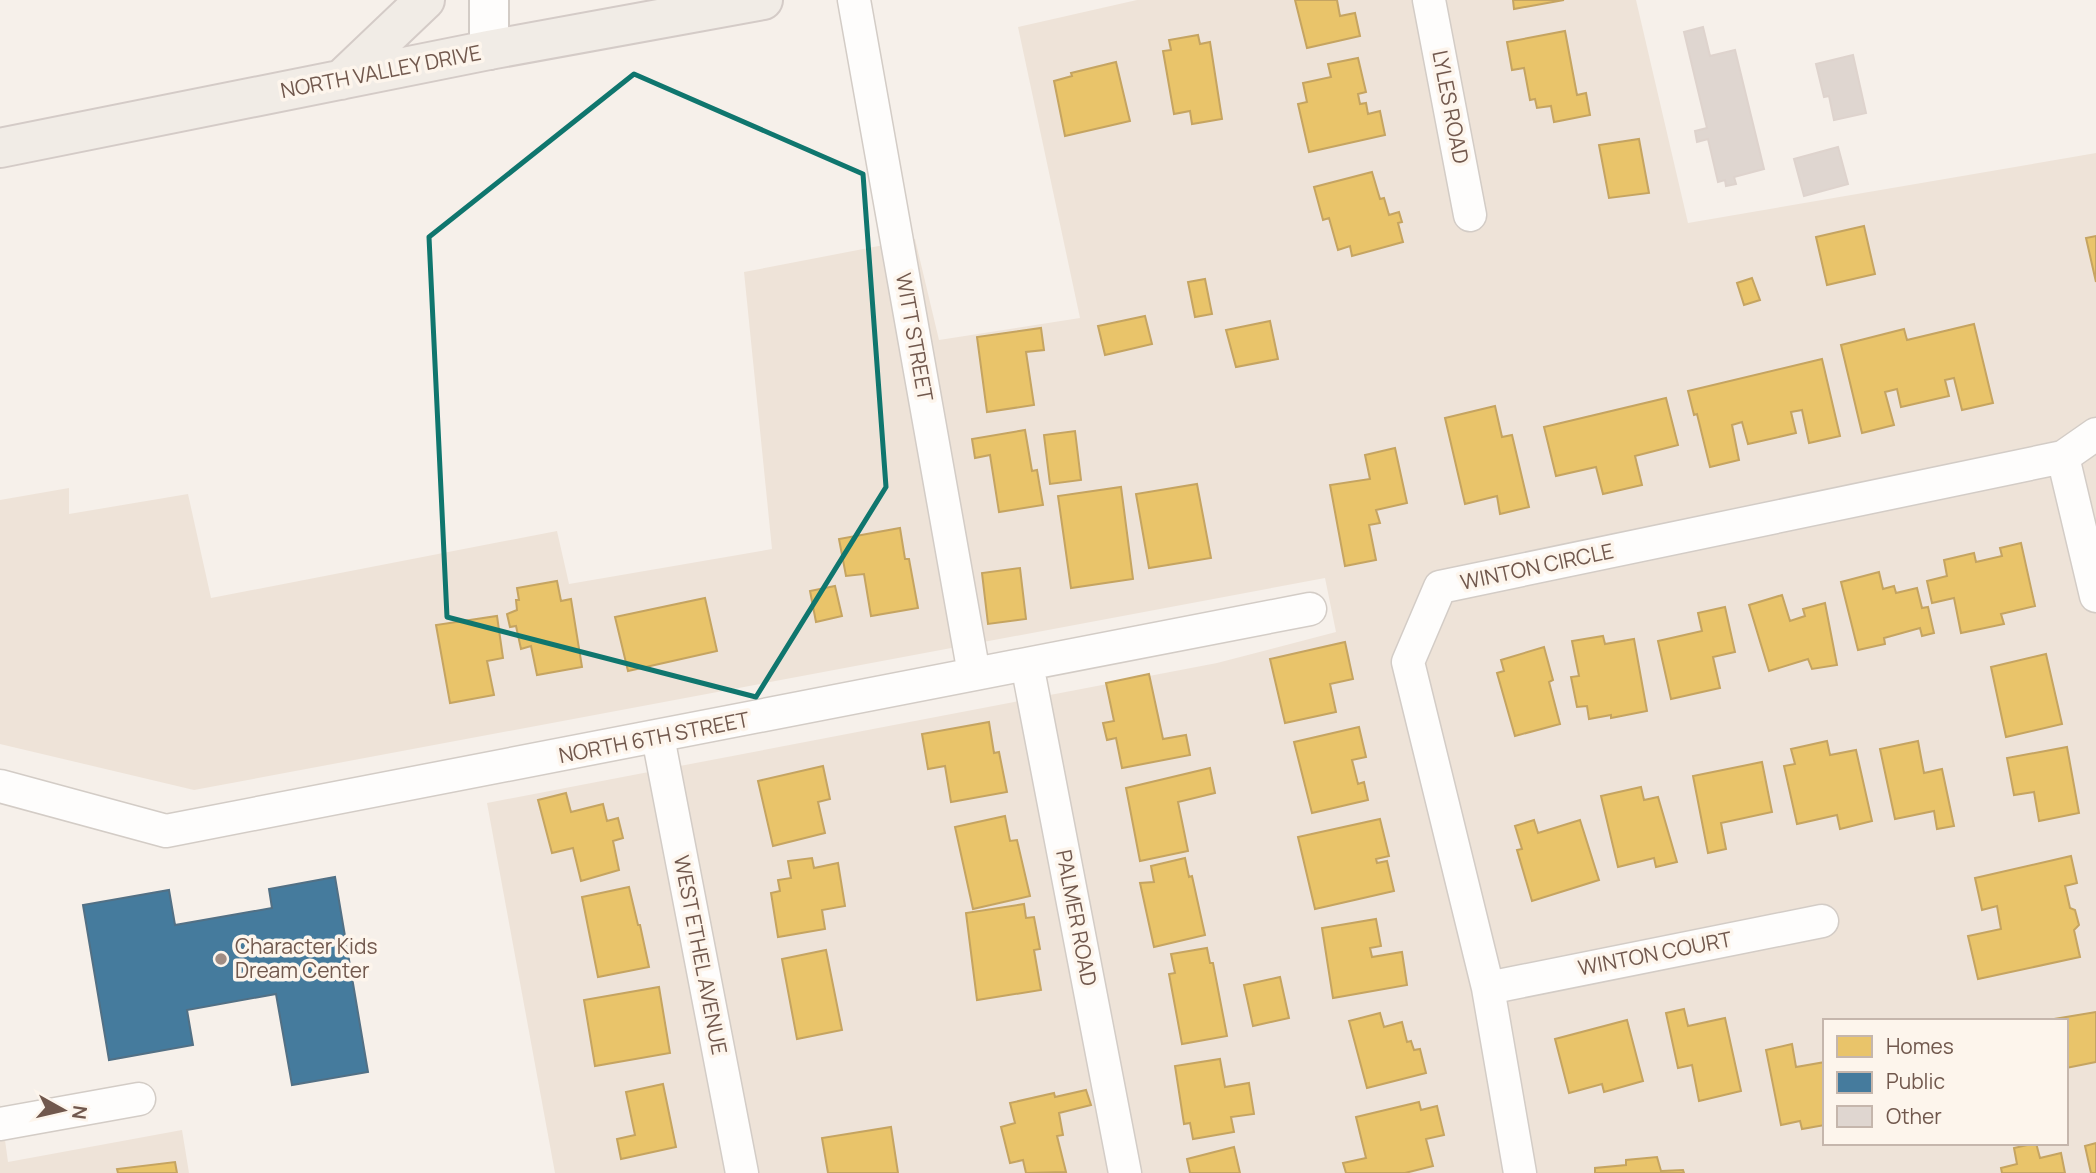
<svg xmlns="http://www.w3.org/2000/svg" width="2096" height="1173" font-family="Manrope,sans-serif">
<style>
.residential{fill:#eee3d8;fill-rule:evenodd}
.homes{fill:#e9c46a;stroke:#c5a461;stroke-width:2}
.public{fill:#457b9d;stroke:#527085;stroke-width:2}
.building{fill:#dfd6d0;stroke:#ded3cd;stroke-width:2}
.lines{fill:none;stroke-linecap:round;stroke-linejoin:round}
.minor-casing{stroke:#d3ccc6;stroke-width:35}
.tertiary-casing{stroke:#d3ccc6;stroke-width:42}
.primary-casing{stroke:#d4cbc7;stroke-width:42}
.minor{stroke:#fefdfc;stroke-width:32}
.tertiary{stroke:#fefdfc;stroke-width:38}
.primary{stroke:#f1ece6;stroke-width:38}
.marked{fill:none;stroke:#0f766e;stroke-width:5;stroke-linejoin:round}
.poi-dot{fill:#a08d84;stroke:#fdf5ec;stroke-width:2.5}
.labels{text-anchor:middle;stroke-width:7;stroke-linejoin:round;paint-order:stroke}
.street-label{font-size:21px;fill:#71584d;stroke:#fdf5ec}
.poi-label{font-size:21px;fill:#71584d;stroke:#fdf5ec;text-anchor:start}
</style>
<rect width="100%" height="100%" fill="#f6f0ea"/>
<path class="residential" d="M1137,0H1636L1688,223L2096,153V1173H555L487,803L1217,663L1336,632L1325,578L194,790L0,744V500L69,488V514L188,494L211,598L557,531L569,584L772,549L744,272L915,239L939,340L1080,318L1018,27ZM1825,1021H2066V1143H1825Z
M0,1104L8,1162L182,1130L189,1173H0Z"/>
<path class="homes" d="M1295,0H1337L1340,16L1355,13L1360,36L1307,48Z
M1513,0H1564L1514,9Z
M1565,31L1577,95L1586,93L1590,115L1554,122L1551,106L1537,108L1535,99L1530,100L1524,68L1512,70L1507,42Z
M1198,35L1200,44L1210,42L1222,119L1192,124L1190,111L1174,114L1163,51L1171,50L1169,40Z
M1358,58L1366,92L1358,94L1360,104L1366,103L1368,114L1380,111L1385,135L1309,152L1298,104L1307,102L1303,83L1331,77L1328,64Z
M1116,62L1130,121L1065,136L1054,81L1072,76L1071,73Z
M1639,139L1649,193L1609,198L1599,145Z
M1372,172L1380,199L1384,198L1389,215L1399,212L1402,222L1398,223L1403,242L1352,256L1350,246L1338,250L1329,218L1323,220L1314,187Z
M1864,226L1875,274L1827,285L1816,237Z
M2096,236V282L2086,238Z
M1752,278L1760,300L1744,305L1737,283Z
M1205,279L1212,314L1195,317L1188,282Z
M1145,316L1152,344L1105,355L1098,326Z
M1270,321L1278,359L1236,367L1226,330Z
M1974,324L1993,403L1962,410L1954,378L1945,380L1949,396L1901,407L1897,389L1885,392L1894,425L1862,433L1841,345L1904,329L1907,340Z
M1041,328L1044,350L1026,352L1034,405L987,412L977,337Z
M1822,359L1840,436L1809,443L1802,410L1791,412L1796,433L1748,444L1742,422L1732,425L1739,460L1710,467L1697,414L1694,415L1688,391Z
M1666,398L1678,445L1635,456L1642,485L1603,494L1596,467L1556,476L1544,427Z
M1495,406L1502,437L1512,435L1529,507L1500,514L1497,496L1465,504L1445,418Z
M1025,430L1032,471L1037,470L1043,505L999,512L990,455L975,458L972,439Z
M1075,431L1081,480L1050,484L1044,435Z
M1395,448L1407,503L1376,510L1380,523L1369,525L1376,560L1345,566L1330,485L1370,479L1365,455Z
M1197,484L1211,558L1149,568L1136,494Z
M1121,487L1133,579L1071,588L1058,496Z
M900,528L905,559H909L918,608L871,616L864,574L846,576L839,539Z
M2021,543L2035,606L2001,614L2004,624L1961,633L1954,598L1932,603L1927,581L1947,576L1944,560L1974,553L1976,562L2002,556L2000,548Z
M1020,568L1026,619L988,624L982,573Z
M1879,572L1883,589L1894,586L1896,593L1917,588L1922,608L1928,607L1934,633L1922,636L1920,628L1884,638L1885,644L1858,650L1841,582Z
M557,581L561,601L571,599L582,667L537,675L531,646L521,649L516,626L510,627L507,614L517,610L516,600H519L517,588Z
M835,586L842,616L816,622L810,591Z
M1782,595L1790,621L1805,616L1803,609L1825,603L1837,665L1812,669L1808,659L1769,671L1749,605Z
M705,598L717,651L628,671L615,617Z
M1725,607L1735,652L1713,657L1720,688L1671,699L1658,641L1702,631L1698,613Z
M497,616L503,658L487,661L494,695L450,703L436,625Z
M1603,636L1605,644L1634,639L1647,711L1611,718V715L1589,719L1587,706L1577,707L1571,677L1579,676L1572,641Z
M1345,642L1353,679L1330,684L1336,712L1285,723L1270,659Z
M1544,647L1553,680L1549,682L1560,724L1515,736L1497,673L1504,671L1501,660Z
M2046,654L2062,724L2006,737L1991,667Z
M1149,674L1163,739L1186,735L1190,755L1122,768L1116,738L1107,740L1103,723L1114,721L1106,683Z
M989,722L994,753L999,752L1007,792L951,802L945,766L928,769L922,734Z
M1359,727L1366,757L1352,760L1358,784L1364,782L1368,800L1312,813L1294,742Z
M1827,741L1830,755L1856,750L1872,821L1840,829L1837,815L1797,824L1784,766L1795,764L1791,749Z
M1918,741L1924,773L1942,769L1954,826L1937,829L1934,811L1895,819L1880,749Z
M2067,747L2079,813L2039,821L2034,792L2014,795L2007,758Z
M1762,762L1772,812L1721,823L1726,849L1708,853L1693,776Z
M823,766L830,799L818,802L825,833L773,846L758,781Z
M1210,768L1215,793L1178,802L1188,851L1140,861L1126,788Z
M1641,787L1644,800L1658,797L1677,862L1656,867L1654,858L1618,867L1601,796Z
M566,793L571,812L603,804L607,821L618,818L623,838L613,841L619,870L581,881L573,848L552,853L538,800Z
M1005,816L1010,841L1017,840L1030,896L973,909L955,827Z
M1380,819L1389,856L1376,859L1377,863L1387,861L1394,891L1315,909L1298,837Z
M1534,820L1538,833L1580,820L1599,880L1532,901L1517,850L1522,849L1515,826Z
M2071,856L2077,883L2065,886L2070,908L2075,910L2079,925L2074,930L2080,957L1978,979L1968,936L2001,929L1997,906L1982,910L1975,878Z
M812,858L814,868L838,863L845,906L822,910L825,929L778,937L771,893L780,891L778,880L791,878L788,861Z
M1185,858L1189,877L1192,876L1205,935L1154,947L1140,883L1154,882L1151,866Z
M629,887L638,925H640L649,967L598,977L582,897Z
M1024,904L1026,918L1034,917L1040,949L1034,950L1041,990L977,1000L966,913Z
M1376,919L1381,946L1370,948L1372,957L1402,952L1407,985L1333,998L1322,928Z
M1207,948L1210,963H1213L1227,1036L1182,1044L1169,974L1175,973L1171,954Z
M826,950L842,1030L797,1039L782,959Z
M1280,977L1289,1018L1253,1026L1244,985Z
M659,987L670,1053L595,1066L584,1000Z
M1684,1009L1688,1026L1725,1018L1741,1091L1699,1101L1692,1065L1678,1068L1666,1013Z
M2096,1012V1062L2066,1068V1021H2042Z
M1380,1013L1384,1027L1402,1022L1407,1042L1411,1041L1414,1050L1420,1049L1426,1073L1367,1088L1349,1021Z
M1627,1020L1643,1081L1604,1092L1602,1084L1569,1093L1555,1039Z
M1792,1044L1796,1067L1825,1062V1125L1802,1129L1800,1121L1781,1125L1766,1050Z
M1220,1059L1225,1087L1249,1083L1254,1114L1231,1117L1234,1132L1193,1139L1190,1123L1184,1124L1175,1066Z
M663,1084L676,1147L621,1159L617,1139L635,1135L626,1092Z
M1086,1090L1091,1105L1059,1113L1063,1135L1057,1136L1066,1172L1026,1173L1023,1160L1010,1163L1001,1127L1015,1123L1010,1103L1054,1093L1055,1097Z
M1419,1102L1421,1110L1437,1106L1444,1135L1426,1139L1433,1166L1405,1173H1346L1343,1163L1366,1158L1356,1117Z
M891,1127L898,1173H828L822,1138Z
M2036,1143L2040,1158L2061,1153L2065,1173H2002L2001,1168L2017,1164L2014,1148Z
M2096,1143V1173H2091L2085,1146Z
M1234,1147L1240,1173H1190L1187,1159Z
M1657,1157L1661,1171L1683,1170L1684,1173H1595V1168L1626,1165V1160Z
M175,1162L177,1173H118L117,1169Z"/>
<path class="public" d="M335,877L368,1072L292,1085L276,994L187,1010L193,1045L109,1060L83,905L169,890L175,925L272,908L269,889Z"/>
<path class="building" d="M1703,27L1710,56L1735,50L1764,169L1734,177L1736,184L1726,186L1725,180L1718,182L1708,139L1697,142L1695,131L1707,128L1684,32Z
M1853,55L1866,113L1834,120L1829,96L1824,97L1816,64Z
M1838,147L1848,184L1804,196L1794,159Z"/>
<g class="lines">
<defs>
<path id="minor" d="M854,0L974,674
M1429,0L1470,215
M2063,457L2096,596
M1027,664L1125,1173
M658,737L742,1173
M0,786L166,831L1310,609
M1488,988L1822,921
M0,1124L139,1099
M1520,1173L1488,988L1408,662L1440,587L2063,457L2096,434"/>
<path id="tertiary" d="M489,0V50"/>
<path id="primary" d="M341,80L425,0
M0,148L489,50L763,0"/>
</defs>
<use href="#minor" class="minor-casing"/>
<use href="#tertiary" class="tertiary-casing"/>
<use href="#primary" class="primary-casing"/>
<use href="#minor" class="minor"/>
<use href="#tertiary" class="tertiary"/>
<use href="#primary" class="primary"/>
</g>
<path class="marked" d="M634,74L863,174L886,487L756,697L447,617L429,237Z"/>
<circle class="poi-dot" cx="221" cy="959" r="7"/>
<g class="labels">
<g class="street-label">
<text transform="translate(381 72) rotate(-11)" y="7">NORTH VALLEY DRIVE</text>
<text transform="translate(1450 107) rotate(79)" y="7">LYLES ROAD</text>
<text transform="translate(914 337) rotate(80)" y="7">WITT STREET</text>
<text transform="translate(1537 567) rotate(-12)" y="7">WINTON CIRCLE</text>
<text transform="translate(654 738) rotate(-11)" y="7">NORTH 6TH STREET</text>
<text transform="translate(1076 918) rotate(79)" y="7">PALMER ROAD</text>
<text transform="translate(1655 954) rotate(-11)" y="7">WINTON COURT</text>
<text transform="translate(700 955) rotate(79)" y="7">WEST ETHEL AVENUE</text>
</g>
<g class="poi-label">
<text x="235" y="954">Character Kids<tspan x="235" dy="24">Dream Center</tspan></text>
</g>
</g>
<rect x="1823" y="1019" width="245" height="126" fill="#fdf5ec" stroke="#c5b6ac" stroke-width="2"/>
<rect x="1837" y="1036" width="35" height="21" fill="#e9c46a" stroke="#c5b6ac" stroke-width="2"/>
<text x="1886" y="1054" font-size="21" fill="#71584d">Homes</text>
<rect x="1837" y="1072" width="35" height="21" fill="#457b9d" stroke="#c5b6ac" stroke-width="2"/>
<text x="1886" y="1089" font-size="21" fill="#71584d">Public</text>
<rect x="1837" y="1106" width="35" height="21" fill="#dfd6d0" stroke="#c5b6ac" stroke-width="2"/>
<text x="1886" y="1124" font-size="21" fill="#71584d">Other</text>
<g transform="translate(63 1110) rotate(98)" stroke="#fdf5ec" stroke-width="5" paint-order="stroke">
<path d="M0-5L12 26L0 18L-12 26Z" fill="#71584d"/>
<text y="-10" font-size="19" font-weight="bold" text-anchor="middle" fill="#71584d">N</text>
</g>
</svg>
